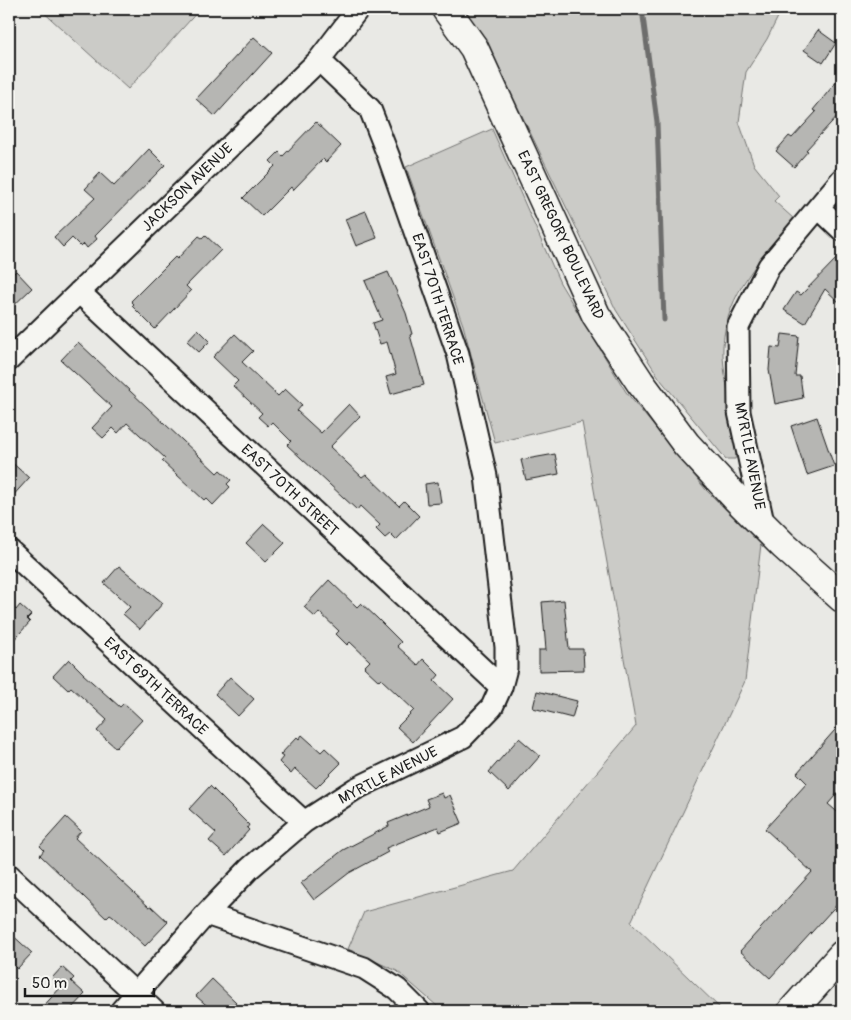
<svg xmlns="http://www.w3.org/2000/svg" width="851" height="1020" font-family="Pangolin,sans-serif">
<style>
.green{fill:#cbcbc7;stroke:#747472}
.lines{fill:none;stroke-linecap:round;stroke-linejoin:round}
.stream{stroke:#6d6d6c;stroke-width:5}
.building{fill:#b6b6b3;stroke:#1c1c1c}
.minor-casing{stroke:#1c1c1c;stroke-width:25}
.secondary-casing{stroke:#1c1c1c;stroke-width:31}
.minor{stroke:#f6f6f2;stroke-width:21}
.secondary{stroke:#f6f6f2;stroke-width:28}
.labels{text-anchor:middle;stroke-width:4;stroke-linejoin:round;paint-order:stroke}
.street-label{font-size:15px;fill:#1c1c1c;stroke:#f6f6f2}
</style>
<rect width="100%" height="100%" fill="#e9e9e5"/>
<filter id="ink" filterUnits="userSpaceOnUse"><feTurbulence type="fractalNoise" baseFrequency=".02" numOctaves="2"/><feDisplacementMap in="SourceGraphic" scale="10" xChannelSelector="R" yChannelSelector="G"/><feConvolveMatrix kernelMatrix="1 2 1 2 8 2 1 2 1" color-interpolation-filters="sRGB"/></filter>
<g filter="url(#ink)">
<path class="green" d="M40,9H200L128,89Z
M461,9H782L767,39L746,72L739,122L754,165L779,196L774,201L794,219C762,257 726,293 723,346C722,363 727,386 730,403C732,419 740,445 735,459H726L660,379L616,310L499,68Z
M492,129L560,283L626,392L706,490L761,544L745,681L631,922L723,1011H440L437,1006L397,971L348,949L364,912L513,871L636,726L582,422L495,443L463,325L406,167Z"/>
<g class="lines">
<path class="stream" d="M642,9L657,122L664,320"/>
</g>
<path class="building" d="M818,30L836,43L823,63L804,50Z
M254,37L272,53L215,116L196,99Z
M842,75V111L806,150L808,151L794,167L776,151L789,136L792,138L816,112L813,110Z
M316,122L341,146L326,162L323,159L293,190L291,187L262,216L243,198L275,166L270,161L279,152L283,156Z
M149,149L165,165L95,236L97,239L87,248L84,244L81,247L72,238L63,247L54,237L95,198L85,189L100,173L114,186Z
M366,211L377,238L356,246L345,219Z
M205,235L221,250L186,286L191,291L155,329L132,306L134,304L131,301L175,257L177,259L199,236L202,238Z
M839,256L842,260L836,270L842,276V305L825,289L805,323L784,310L796,292L801,295Z
M16,271L32,288L9,310V278Z
M388,272L406,313L412,334L410,335L424,385L391,394L386,377L396,374L387,342L380,344L373,323L382,320L365,281Z
M198,329L210,341L199,352L187,341Z
M235,334L253,351L242,362L278,396L285,389L302,405L297,411L321,433L349,404L360,416L330,447L362,477L366,474L399,506L404,501L419,516L396,540L390,534L385,538L376,529L380,525L360,506L357,510L287,445L291,441L272,422L268,426L258,417L262,413L233,386L238,381L213,357Z
M782,334L799,336L795,376H800L803,398L775,404L769,370L771,347L780,348Z
M78,342L217,473L220,470L231,480L227,484L230,487L213,505L206,498L204,500L162,461L165,458L127,423L118,433L113,428L103,438L92,428L112,407L61,360Z
M817,417L834,466L807,475L791,426Z
M555,454L559,474L526,480L521,460Z
M9,460L29,478L9,500Z
M438,482L441,503L427,504L425,484Z
M264,524L285,543L266,562L246,543Z
M119,566L163,603L140,629L123,614L130,607L104,583Z
M329,580L357,607L361,603L377,618L401,642L397,646L418,665L423,659L439,675L434,681L453,699L413,742L397,727L414,710L381,679L379,681L364,667L370,661L350,642L347,645L336,634L339,631L319,612L315,617L304,607Z
M564,600L569,649H583L584,670L539,671V650H546L542,602Z
M9,602L16,610L20,605L31,615L27,619L30,622L9,645Z
M69,659L84,674H83L120,707L124,703L142,720L116,748L97,731L107,720L71,687L68,690L53,676Z
M230,677L254,699L238,716L215,694Z
M537,691L577,701L572,718L533,708Z
M842,722V788L828,804L842,816V899L770,978L740,951L812,872L765,829L807,783L797,773Z
M302,735L321,752L325,748L341,763L316,788L295,769L291,774L279,762L283,757L280,755L297,737L299,739Z
M519,738L540,756L509,791L489,772Z
M210,786L249,825L247,828L249,830L226,856L209,841L216,833L189,809Z
M442,793L444,798L450,795L462,823L440,832L438,827L386,848L388,852L349,873L314,900L301,883L343,850L389,826L388,823L429,806L426,799Z
M66,817L81,831L75,838L149,907L151,906L168,922L145,946L113,916L110,914L106,918L40,855L44,850L40,846Z
M9,932L32,953L17,969L9,961Z
M62,967L74,978L71,981L85,994L69,1011H39L61,987L52,978Z
M212,979L236,1002L227,1011H213L196,996Z"/>
<g class="lines">
<defs>
<path id="minor" d="M819,208L842,230
M79,292L501,687
M9,360L319,60L358,9
M764,527L739,412L738,327L769,266L842,179
M9,550L304,822
M9,875L154,1011
M206,914L364,968L397,989L419,1011
M121,1011L206,914L250,868L304,822L355,789L463,737L492,707L501,687L506,668V647L486,476L458,354L388,155L370,109L319,60"/>
<path id="secondary" d="M446,9L474,48L596,315L640,382L686,444L736,498L784,546L842,598
M792,1011L842,955"/>
</defs>
<use href="#minor" class="minor-casing"/>
<use href="#secondary" class="secondary-casing"/>
<use href="#minor" class="minor"/>
<use href="#secondary" class="secondary"/>
</g>
</g>
<g class="labels">
<g class="street-label">
<text transform="translate(187 187) rotate(-44)" y="5">JACKSON AVENUE</text>
<text transform="translate(561 235) rotate(65)" y="5">EAST GREGORY BOULEVARD</text>
<text transform="translate(438 299) rotate(72)" y="5">EAST 70TH TERRACE</text>
<text transform="translate(750 456) rotate(79)" y="5">MYRTLE AVENUE</text>
<text transform="translate(290 490) rotate(43)" y="5">EAST 70TH STREET</text>
<text transform="translate(156 686) rotate(43)" y="5">EAST 69TH TERRACE</text>
<text transform="translate(388 775) rotate(-27)" y="5">MYRTLE AVENUE</text>
</g>
</g>
<rect width="851" height="1020" fill="none" stroke="#f6f6f2" stroke-width="30"/>
<rect x="15" y="15" width="821" height="990" fill="none" stroke="#1c1c1c" stroke-width="2" filter="url(#ink)"/>
<path d="M25 988v8h129v-8" fill="none" stroke="#1c1c1c" stroke-width="2.5"/>
<text x="32" y="988" font-size="15" fill="#1c1c1c" stroke="#f6f6f2" stroke-width="4" paint-order="stroke">50 m</text>
</svg>
